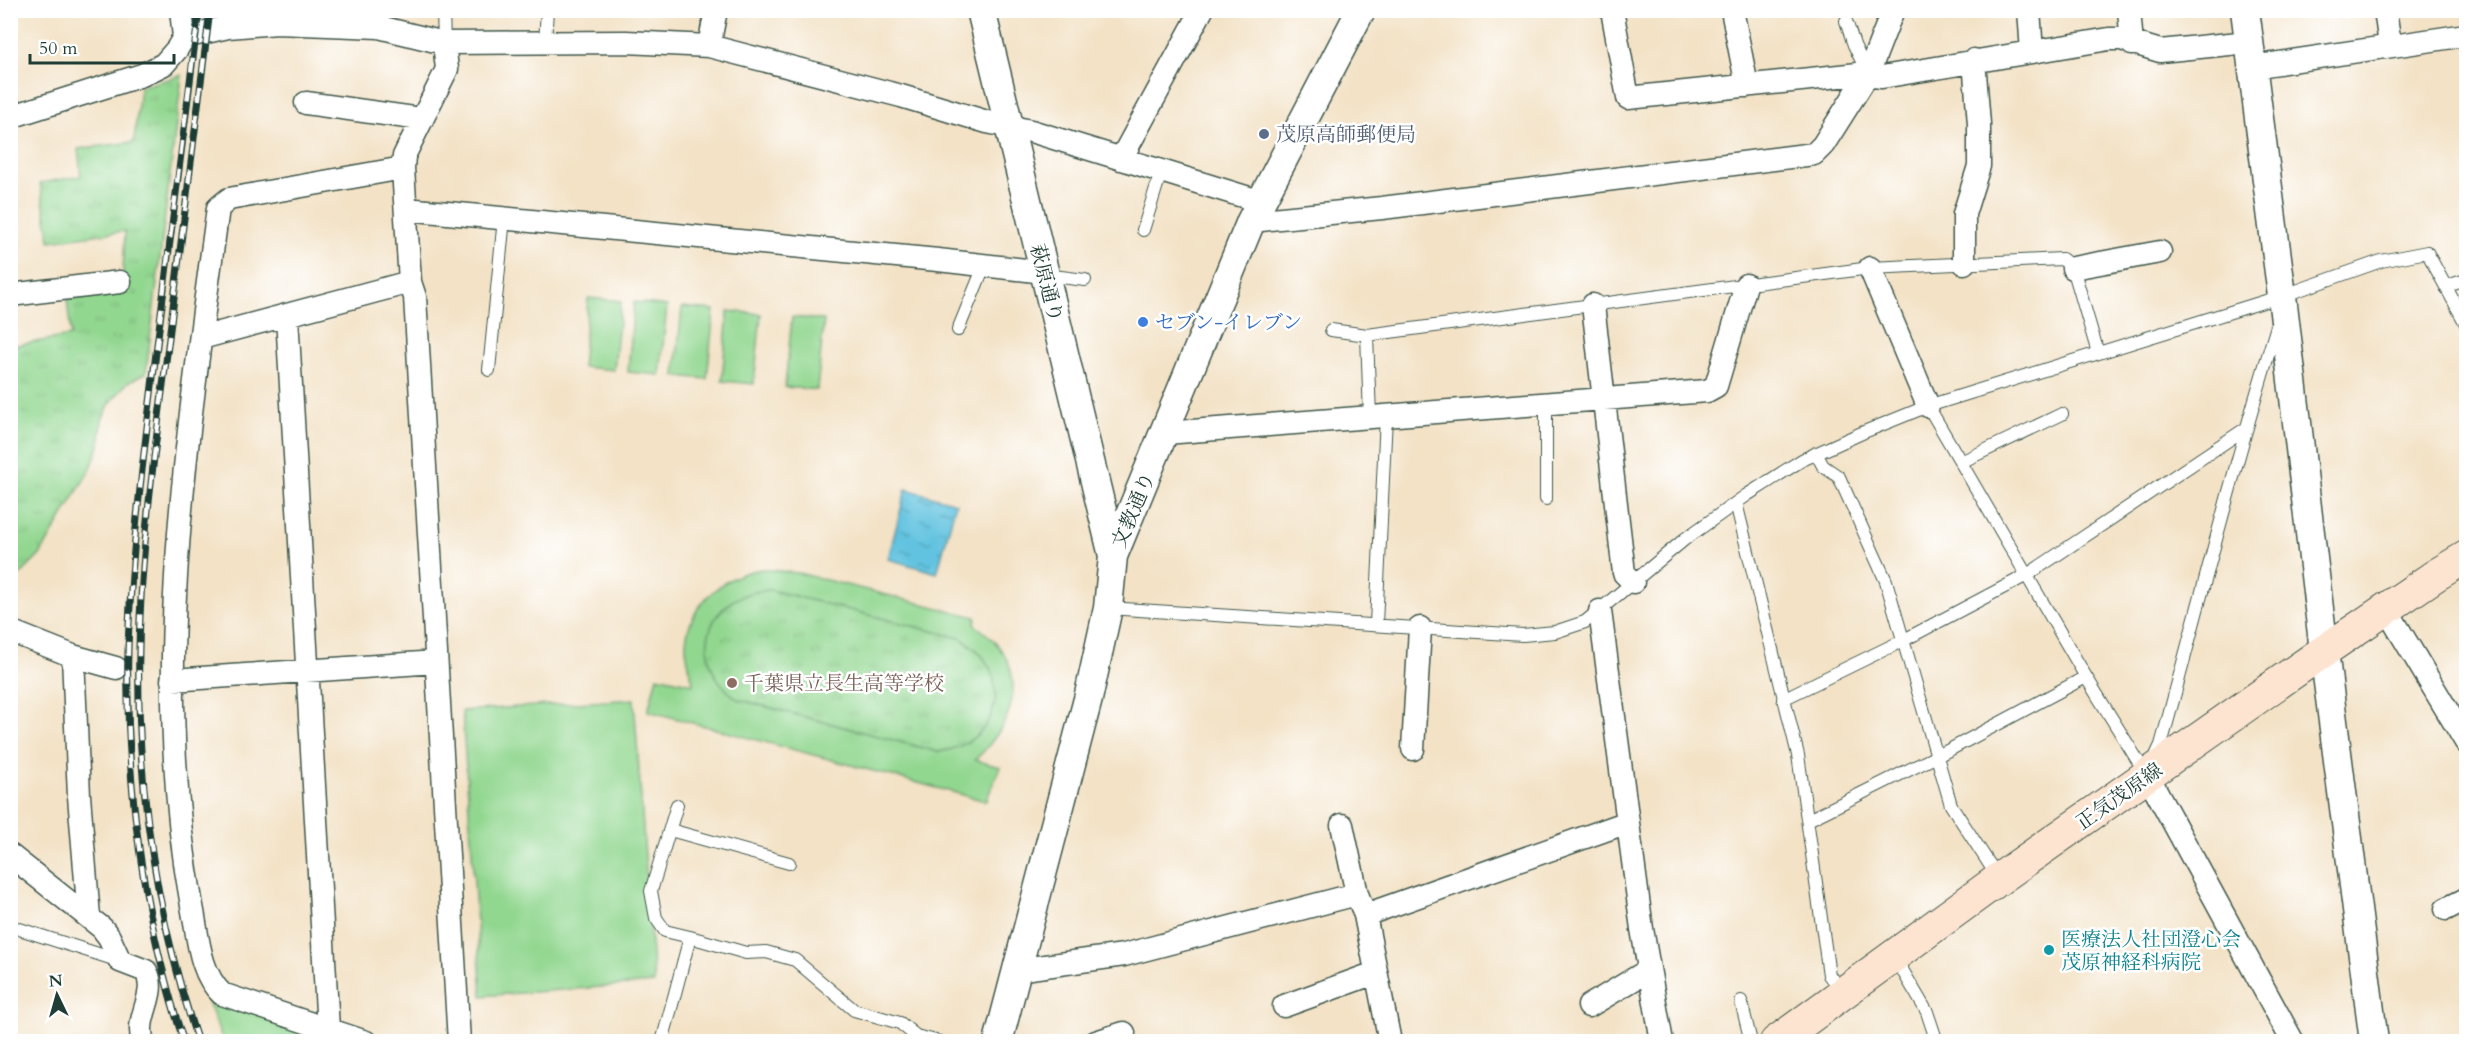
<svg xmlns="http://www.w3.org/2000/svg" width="2477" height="1052" font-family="Cardo,'Noto Serif JP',serif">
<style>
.grass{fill:url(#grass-tufts);stroke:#588a62;stroke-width:1.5}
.park{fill:#92d790;stroke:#588a62;stroke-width:1.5;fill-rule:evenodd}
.water{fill:url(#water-ripples);stroke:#40808a;stroke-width:1.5}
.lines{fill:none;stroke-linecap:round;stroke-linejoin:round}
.service-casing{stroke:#3f564a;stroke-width:14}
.minor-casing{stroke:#3f564a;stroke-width:25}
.tertiary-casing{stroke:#3f564a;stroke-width:31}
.secondary-casing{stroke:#3f564a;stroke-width:34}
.service{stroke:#fff;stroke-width:12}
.minor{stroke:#fff;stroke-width:22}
.tertiary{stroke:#fff;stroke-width:28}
.secondary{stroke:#fde4d1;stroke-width:32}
.rail-casing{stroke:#1f3d34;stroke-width:7}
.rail{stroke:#fff;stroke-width:4.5;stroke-dasharray:14;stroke-linecap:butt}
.service-dot{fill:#5c6f8a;stroke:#fff;stroke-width:2}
.shop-dot{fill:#3f7fe0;stroke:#fff;stroke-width:2}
.education-dot{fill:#8d6e63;stroke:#fff;stroke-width:2}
.culture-dot{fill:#0f9aa8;stroke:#fff;stroke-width:2}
.labels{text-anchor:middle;stroke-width:5;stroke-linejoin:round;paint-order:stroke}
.service-label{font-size:20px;fill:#4e5e75;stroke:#fff;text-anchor:start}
.street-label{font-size:20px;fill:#1f3d34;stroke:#fff}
.shop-label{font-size:20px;fill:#366cbe;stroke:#fff;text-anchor:start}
.education-label{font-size:20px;fill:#785e54;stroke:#fff;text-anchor:start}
.culture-label{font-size:20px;fill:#0d838f;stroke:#fff;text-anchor:start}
</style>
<defs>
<pattern id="grass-tufts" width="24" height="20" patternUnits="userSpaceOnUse" patternTransform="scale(1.5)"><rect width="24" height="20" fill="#92d790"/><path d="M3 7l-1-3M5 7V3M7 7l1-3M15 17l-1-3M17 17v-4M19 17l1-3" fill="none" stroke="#7db97d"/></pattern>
<pattern id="water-ripples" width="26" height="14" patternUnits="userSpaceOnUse" patternTransform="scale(1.5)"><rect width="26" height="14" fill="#62c3e0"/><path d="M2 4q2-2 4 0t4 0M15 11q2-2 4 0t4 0" fill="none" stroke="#50a0b6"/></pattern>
</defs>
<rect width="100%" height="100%" fill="#fff"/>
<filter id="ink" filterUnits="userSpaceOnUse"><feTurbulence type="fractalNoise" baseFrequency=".0167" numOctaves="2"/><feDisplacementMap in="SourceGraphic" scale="12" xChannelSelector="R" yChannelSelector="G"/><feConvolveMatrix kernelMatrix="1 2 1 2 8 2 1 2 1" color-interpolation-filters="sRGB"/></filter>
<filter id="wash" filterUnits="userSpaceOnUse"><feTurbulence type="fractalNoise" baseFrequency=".008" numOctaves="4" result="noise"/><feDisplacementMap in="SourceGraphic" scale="24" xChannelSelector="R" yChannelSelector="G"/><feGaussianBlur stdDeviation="1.35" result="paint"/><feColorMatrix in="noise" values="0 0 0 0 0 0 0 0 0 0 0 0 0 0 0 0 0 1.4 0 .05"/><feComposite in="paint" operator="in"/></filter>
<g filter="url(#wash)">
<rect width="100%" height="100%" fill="#f3e2c6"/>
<path class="grass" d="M182,75L146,373L127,383L110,403L102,420L99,446L91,468L40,555L11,584V346L71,336L67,299L122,292L125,231L50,241L40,183L81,176L78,149L134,142L140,87Z
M771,590L960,638C1017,670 1003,744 938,752L737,699C684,660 705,592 771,590Z"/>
<path class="park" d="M588,298L621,301L614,370L582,367Z
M634,302L667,306L660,375L628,372Z
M682,307L714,310L707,379L675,376Z
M728,311L761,314L754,384L722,381Z
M792,317L824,320L817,390L785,387Z
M762,569L798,573L976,617L975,625C1032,664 1019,718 975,760L1000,767L986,801L648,711L657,676L693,684C691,670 685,657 686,642C690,603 725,574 762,569ZM771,590L960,638C1017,669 1003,744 938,752L737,699C685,661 705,591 771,590Z
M634,699L654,983L482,996L462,711Z
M206,996H207L344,1041H223Z"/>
<path class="water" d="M906,489L956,503L937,573L888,559Z"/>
</g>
<g filter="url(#ink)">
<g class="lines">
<defs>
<path id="service" d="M443,10L444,43
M1846,21L1854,45L1868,74
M545,42L547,10
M1143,230L1161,172
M1045,275L1085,280
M2447,286L2466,280
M958,330L985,264
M1331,330L1367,335
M489,370L504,218
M1928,406L2086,677L2146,774
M1370,417L1367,335L1870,268L2062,259L2073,268L2098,353
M1816,453L1823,466L1839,477L1886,581L1951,805L1999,879
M1961,462L2062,414
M1546,499V404
M1736,503L1798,755L1829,975L1842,992
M1108,608L1523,635L1555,632L1585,622L1685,539L1747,495L1802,460L1864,432L1928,406L2282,296L2381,261L2427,252L2466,324
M1376,624L1386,417
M1783,699L1904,640L2027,575L2245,429
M2153,762L2161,745C2199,605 2234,465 2277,326
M677,805L651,891L656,918L665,931L690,937
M1808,820L1951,749L2086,677
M670,830L789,863
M10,926L120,961
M1894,956L1927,1012L1937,1042
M1741,1001L1751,1042
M662,1042L690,937L746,953L766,952L795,960L854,1010L900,1023L916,1036L940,1042"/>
<path id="minor" d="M1612,10L1628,98L1858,74L1882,77L2109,39H2121L2160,51L2249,42
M1732,10L1747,86
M2029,10L2032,52
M2129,10L2132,44
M2385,10L2390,45
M184,37L228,27L277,23L379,27L444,43L626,42L709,46L901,96L987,122L1031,131L1262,202
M444,43L447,69L404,156L403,168L410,282L415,297L459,1042
M709,46L716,10
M2252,67L2466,35
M306,103L421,119
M10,117L142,75L164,64L177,49L184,37L181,10
M1121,159L1202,10
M406,209L938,260L1044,272
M1251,221L1382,208L1814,154L1823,145L1868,74L1893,10
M1964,263V214L1979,166V124L1974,60
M1870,268L1928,406
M2073,268L2160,252
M10,295L120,282
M1593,305L1624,573L1633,582
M287,316L328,1029
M201,338L410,282
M1165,433L1707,391L1716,386L1746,285
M2387,610L2466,742
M1600,611L1642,929L1662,1042
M10,631L73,656L79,796L89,917
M73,656L116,668
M172,680L436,662
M1413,749L1420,628
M2148,776L2293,1042
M1342,825L1357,894L1365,915L1390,1042
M10,855L102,928L109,937L120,961L146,971C159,995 134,1016 143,1042
M2446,909L2466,899
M1365,915L1628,822
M1016,970L1124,955L1357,894
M1284,1006L1375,973
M1589,1006L1649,970
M366,1042L222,994C199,973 198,935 192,906C149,675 187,438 218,208L229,199L403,168
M1096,1042L1124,1033"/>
<path id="tertiary" d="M981,10L1113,556
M2245,10L2282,296L2324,651L2374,1042
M998,1042L1088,699L1108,608L1113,556L1251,221L1361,10"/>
<path id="secondary" d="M1776,1042L1999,879L2324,651L2436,575L2466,557"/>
</defs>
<use href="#service" class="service-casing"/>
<use href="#minor" class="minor-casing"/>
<use href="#tertiary" class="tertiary-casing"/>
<use href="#secondary" class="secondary-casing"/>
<use href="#service" class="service"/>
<use href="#minor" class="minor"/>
<use href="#tertiary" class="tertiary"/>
<use href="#secondary" class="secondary"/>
<defs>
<path id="rail" d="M184,1042C142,917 125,781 128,650C131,550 144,452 156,353C170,239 184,125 199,10
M198,1042C156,916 136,782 139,650C141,545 156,441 169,338C183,229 196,120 210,10"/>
</defs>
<use href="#rail" class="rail-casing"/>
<use href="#rail" class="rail"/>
</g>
</g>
<circle class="service-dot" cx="1264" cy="134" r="6"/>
<circle class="shop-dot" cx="1143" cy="322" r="6"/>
<circle class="education-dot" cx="732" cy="683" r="6"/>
<circle class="culture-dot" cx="2049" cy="950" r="6"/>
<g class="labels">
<g class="service-label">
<text x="1276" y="141">茂原高師郵便局</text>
</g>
<g class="street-label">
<text transform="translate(1047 283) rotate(76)" y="7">萩原通り</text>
<text transform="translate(1133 510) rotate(-67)" y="7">文教通り</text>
<text transform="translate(2119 796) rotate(-35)" y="7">正気茂原線</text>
</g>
<g class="shop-label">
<text x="1155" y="329">セブン-イレブン</text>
</g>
<g class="education-label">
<text x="744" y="690">千葉県立長生高等学校</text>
</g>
<g class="culture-label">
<text x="2061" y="946">医療法人社団澄心会<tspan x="2061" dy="23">茂原神経科病院</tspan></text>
</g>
</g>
<rect width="2477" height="1052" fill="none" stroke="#fff" stroke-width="36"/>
<g transform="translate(57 995) rotate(355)" stroke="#ffffff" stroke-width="4.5" paint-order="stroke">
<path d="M0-4.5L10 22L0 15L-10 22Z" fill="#1f3d34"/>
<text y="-9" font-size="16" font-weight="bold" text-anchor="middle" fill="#1f3d34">N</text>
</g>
<path d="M30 54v9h144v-9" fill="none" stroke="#1f3d34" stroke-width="3"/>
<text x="39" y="54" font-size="18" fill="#1f3d34" stroke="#ffffff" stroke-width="4.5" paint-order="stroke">50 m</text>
</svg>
